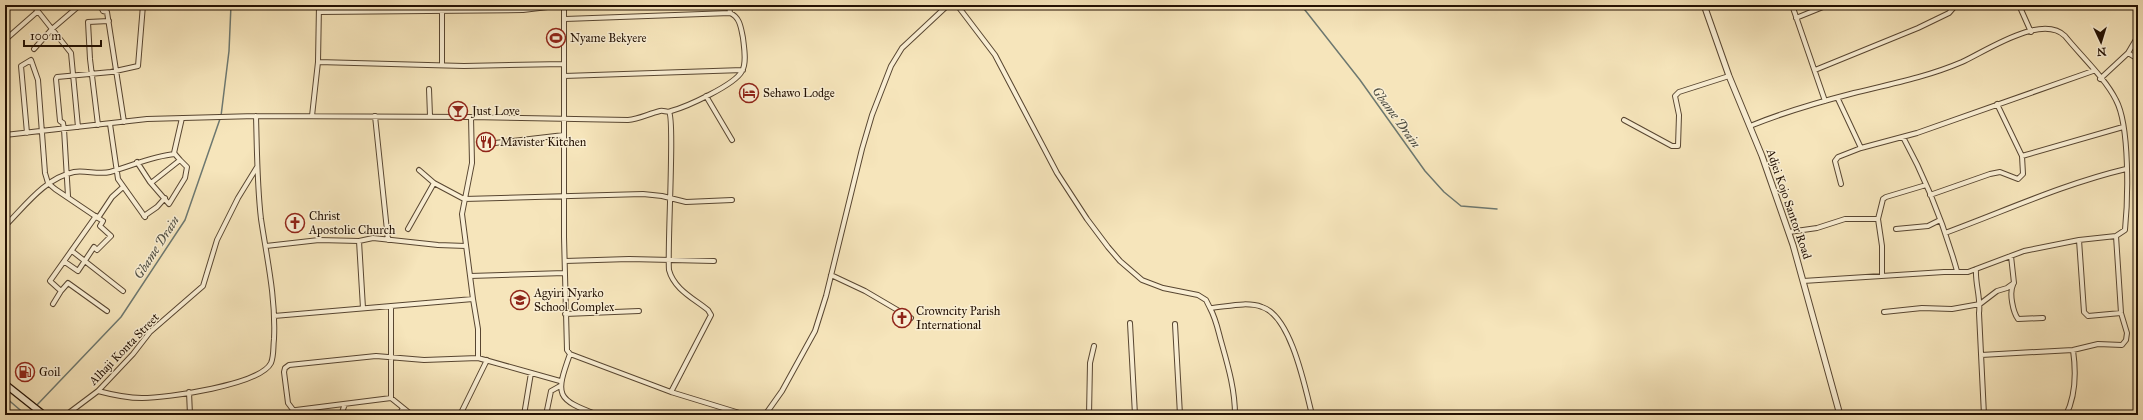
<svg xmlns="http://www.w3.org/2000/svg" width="2143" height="420" font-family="'IM FELL Great Primer',serif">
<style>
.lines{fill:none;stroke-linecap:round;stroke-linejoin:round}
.stream{stroke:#6d7870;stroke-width:1.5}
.minor-casing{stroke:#584631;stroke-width:6}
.tertiary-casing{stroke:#584631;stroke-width:7}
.secondary-casing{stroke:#231103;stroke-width:8}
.minor{stroke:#f9eed3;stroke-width:4}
.tertiary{stroke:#f9eed3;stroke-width:5}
.secondary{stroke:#f9eed3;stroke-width:5.5}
.labels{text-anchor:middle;stroke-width:3;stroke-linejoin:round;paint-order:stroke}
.poi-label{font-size:12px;fill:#231103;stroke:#f9eed3;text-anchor:start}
.street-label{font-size:12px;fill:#231103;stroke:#f9eed3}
.water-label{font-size:13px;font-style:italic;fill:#4e4d42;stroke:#f9eed3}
</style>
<rect width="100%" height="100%" fill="#f6e5bb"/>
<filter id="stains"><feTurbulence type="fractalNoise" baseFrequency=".005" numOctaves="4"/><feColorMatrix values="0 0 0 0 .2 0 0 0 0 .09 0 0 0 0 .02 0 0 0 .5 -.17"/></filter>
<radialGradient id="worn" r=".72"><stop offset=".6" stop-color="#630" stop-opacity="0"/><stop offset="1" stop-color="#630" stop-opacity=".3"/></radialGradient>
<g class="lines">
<path class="stream" d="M1301,5L1360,80L1425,171L1444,192L1461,206L1497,209
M5,397L26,415
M36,406L121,317L185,220L221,116L229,51L231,5
M28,415L33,409"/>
<defs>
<path id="minor" d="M33,5L71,53L78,127
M100,5L103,11L107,12L124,122
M564,5V237L567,350L570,354L671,392L746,415
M729,5L730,13
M957,5L995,55L1057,173L1087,219L1108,247L1120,261L1142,280L1163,288L1198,295L1206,300L1210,308C1226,307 1246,301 1262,307C1291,316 1305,387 1312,415
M1792,5L1825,101
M2019,5L2031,32
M442,11V65
M319,12L523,10L564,5
M1796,18L1828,5
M5,40L38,11
M34,49L52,29L80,5
M2128,53L2138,59
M318,62L464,66L564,64
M1815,70L1918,28L1949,13L1956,5
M564,76L743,70
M2100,79L2128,53L2138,36
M429,89L430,116
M706,96L732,140
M1838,99L1861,148L1917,133L2093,71
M669,112C675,120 667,248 669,270C674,289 693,298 708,310L711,315L671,392
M312,116L318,62L319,5
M375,116L388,240
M1624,120L1672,146H1678L1679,115L1675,96L1679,92L1729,76
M110,124L118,179L145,217
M98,125L90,59L88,22L109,21
M1750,126C1784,112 1819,102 1854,93C1891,84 1927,77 1962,62C1986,51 2042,13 2065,36C2081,56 2105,78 2116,100C2130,126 2128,200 2125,230L2116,236L2079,240L2024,251L1968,272H1944L1803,281
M27,133L21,66L31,60L38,80L45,173L48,183L55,189L98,218L112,197L123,187
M5,135L147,119L256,116L471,117L628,120C639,119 648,114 660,111C664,110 667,113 671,111C686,107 735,85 742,71C747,63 744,47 743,38C741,28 740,17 730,13L565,19
M1903,137C1926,179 1944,225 1957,271
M495,143L564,135
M2022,156L2123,127
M137,162L150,182L169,204L185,178L187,167L180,160
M419,170L434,183L464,199L643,194L662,196L686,202L732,200
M151,183L180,160L174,153L182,118
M1841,184L1835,161L1838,157L1861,148
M1930,195L1990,174L2000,172L2018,179L2023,174L2022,156L1997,104
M68,196L64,129L63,123L60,121L56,79L57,77L111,72L138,66L143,5
M144,216L157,207L165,198
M1878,219L1882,246V276
M5,226C25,206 45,178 74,172C85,170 99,175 110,172C132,166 152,156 175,154
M408,229L434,183
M1896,229L1928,226L1940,220
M1789,232L1817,228L1845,219H1878L1883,199L1886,197L1926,185
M1945,233C2005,211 2063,184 2126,169
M2079,240L2084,312L2088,316L2121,313
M359,241L363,308
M266,246L319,240L359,241L373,238L438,245L466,246
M72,251L123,291
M565,261L629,259L714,261
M65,262L78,271L94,247L97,250L111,236L100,226L103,221L98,218
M1976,269C1975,284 1981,298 1979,313L1984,415
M831,275L865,291L911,318
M470,276L565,273
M2013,285C2009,293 2013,312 2018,319L2043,318
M61,291L68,283L107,311
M473,299L478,329V358
M53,304L61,291L50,281L96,216
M1210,308C1216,319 1218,330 1221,341C1228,366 1235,389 1235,415
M1884,312L1922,308L1952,309L1980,304L1997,291L2007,288L2014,283L2011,256
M565,314L639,311
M274,316L473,299L462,214L472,163L471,117
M1130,323L1135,415
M1175,324L1180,415
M570,354C555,396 556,399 598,415
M1981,355L2073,350L2098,344L2122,345L2126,340L2127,333L2121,313L2116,236
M98,391C113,395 127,398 142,398C167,398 260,385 271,363C274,356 273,347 274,339C276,298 267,259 261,219C257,185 257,150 256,116
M189,392L190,415
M391,398V306
M294,411L288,403L284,372L285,368L289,365L376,356L424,360L478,358L560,381
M66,415L98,391L133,354L150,332L203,286L217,240L238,198L257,167
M293,415L296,410L391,398L412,415
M341,415L345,404
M399,415L403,408
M460,415L487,360
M524,415L531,373
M546,415L551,391L560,386
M765,415L782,391L815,331L826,296L862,149L872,115L891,66L902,48L948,5
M1089,415L1090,363L1094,346
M1922,415L1983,414
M2066,415C2076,395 2076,371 2073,350"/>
<path id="tertiary" d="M1704,5L1729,76L1762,156L1793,245L1840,415"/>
<path id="secondary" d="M5,384L44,415"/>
</defs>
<use href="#minor" class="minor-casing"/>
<use href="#tertiary" class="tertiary-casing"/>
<use href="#secondary" class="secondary-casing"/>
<use href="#minor" class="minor"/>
<use href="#tertiary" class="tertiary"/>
<use href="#secondary" class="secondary"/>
</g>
<defs>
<symbol id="stadium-ring" viewBox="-11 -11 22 22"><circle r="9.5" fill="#f9eed3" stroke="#8f2418" stroke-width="1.5"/><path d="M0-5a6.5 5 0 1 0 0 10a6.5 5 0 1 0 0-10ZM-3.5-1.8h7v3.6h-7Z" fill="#8f2418"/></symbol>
<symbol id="hotel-ring" viewBox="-11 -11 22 22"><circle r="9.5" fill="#f9eed3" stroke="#8f2418" stroke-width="1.5"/><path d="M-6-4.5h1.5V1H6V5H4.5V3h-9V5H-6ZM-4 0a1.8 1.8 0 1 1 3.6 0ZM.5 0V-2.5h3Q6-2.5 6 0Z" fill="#8f2418"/></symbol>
<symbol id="bar-ring" viewBox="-11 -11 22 22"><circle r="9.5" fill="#f9eed3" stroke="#8f2418" stroke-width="1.5"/><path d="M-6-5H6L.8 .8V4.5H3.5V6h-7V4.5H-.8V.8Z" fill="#8f2418"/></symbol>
<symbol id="restaurant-ring" viewBox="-11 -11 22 22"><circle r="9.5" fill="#f9eed3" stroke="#8f2418" stroke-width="1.5"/><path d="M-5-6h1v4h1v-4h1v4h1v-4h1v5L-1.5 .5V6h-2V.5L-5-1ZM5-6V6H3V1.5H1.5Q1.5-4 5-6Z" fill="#8f2418"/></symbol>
<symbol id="church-ring" viewBox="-11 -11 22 22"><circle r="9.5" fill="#f9eed3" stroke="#8f2418" stroke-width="1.5"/><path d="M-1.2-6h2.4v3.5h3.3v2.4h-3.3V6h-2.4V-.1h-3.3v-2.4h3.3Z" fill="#8f2418"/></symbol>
<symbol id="school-ring" viewBox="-11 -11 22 22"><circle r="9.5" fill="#f9eed3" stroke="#8f2418" stroke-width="1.5"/><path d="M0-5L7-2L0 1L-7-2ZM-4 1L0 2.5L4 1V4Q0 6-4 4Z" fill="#8f2418"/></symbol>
<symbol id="fuel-ring" viewBox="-11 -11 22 22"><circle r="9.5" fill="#f9eed3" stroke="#8f2418" stroke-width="1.5"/><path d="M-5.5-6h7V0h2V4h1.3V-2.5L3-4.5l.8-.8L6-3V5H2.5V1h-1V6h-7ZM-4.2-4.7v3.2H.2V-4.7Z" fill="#8f2418"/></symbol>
</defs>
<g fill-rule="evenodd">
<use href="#stadium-ring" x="545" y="27" width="22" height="22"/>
<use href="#hotel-ring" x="738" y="82" width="22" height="22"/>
<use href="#bar-ring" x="447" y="100" width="22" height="22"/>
<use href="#restaurant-ring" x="475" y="131" width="22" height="22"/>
<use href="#church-ring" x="284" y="212" width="22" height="22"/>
<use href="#school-ring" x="509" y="289" width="22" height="22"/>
<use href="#church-ring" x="891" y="307" width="22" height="22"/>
<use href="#fuel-ring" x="14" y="361" width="22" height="22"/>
</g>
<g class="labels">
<g class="poi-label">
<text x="570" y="42">Nyame Bekyere</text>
<text x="763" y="97">Sehawo Lodge</text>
<text x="472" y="115">Just Love</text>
<text x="500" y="146">Mavister Kitchen</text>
<text x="309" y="220">Christ<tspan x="309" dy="14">Apostolic Church</tspan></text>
<text x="534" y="297">Agyiri Nyarko<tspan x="534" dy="14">School Complex</tspan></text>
<text x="916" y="315">Crowncity Parish<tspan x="916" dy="14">International</tspan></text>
<text x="39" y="376">Goil</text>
</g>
<g class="street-label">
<text transform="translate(1789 204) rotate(71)" y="4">Adjei Kojo Santor Road</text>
<text transform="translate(124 349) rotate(-46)" y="4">Alhaji Konta Street</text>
</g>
<g class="water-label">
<text transform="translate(1397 117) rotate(54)" y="5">Gbame Drain</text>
<text transform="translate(156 247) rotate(-57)" y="5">Gbame Drain</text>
</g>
</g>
<rect width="2143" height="420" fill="none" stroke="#f6e5bb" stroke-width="20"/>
<rect x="6" y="6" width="2131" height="408" fill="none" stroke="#231103" stroke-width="2"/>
<rect x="10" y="10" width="2123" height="400" fill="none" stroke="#231103"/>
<g transform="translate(2101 42) rotate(176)" stroke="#f9eed3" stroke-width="3" paint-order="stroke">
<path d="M0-3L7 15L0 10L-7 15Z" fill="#231103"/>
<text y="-6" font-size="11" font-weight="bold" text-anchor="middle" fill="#231103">N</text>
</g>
<path d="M24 40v6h77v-6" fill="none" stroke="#231103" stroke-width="2"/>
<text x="30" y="40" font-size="12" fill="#231103" stroke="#f9eed3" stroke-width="3" paint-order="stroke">100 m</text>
<rect width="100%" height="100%" filter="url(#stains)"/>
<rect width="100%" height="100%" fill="url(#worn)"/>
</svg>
